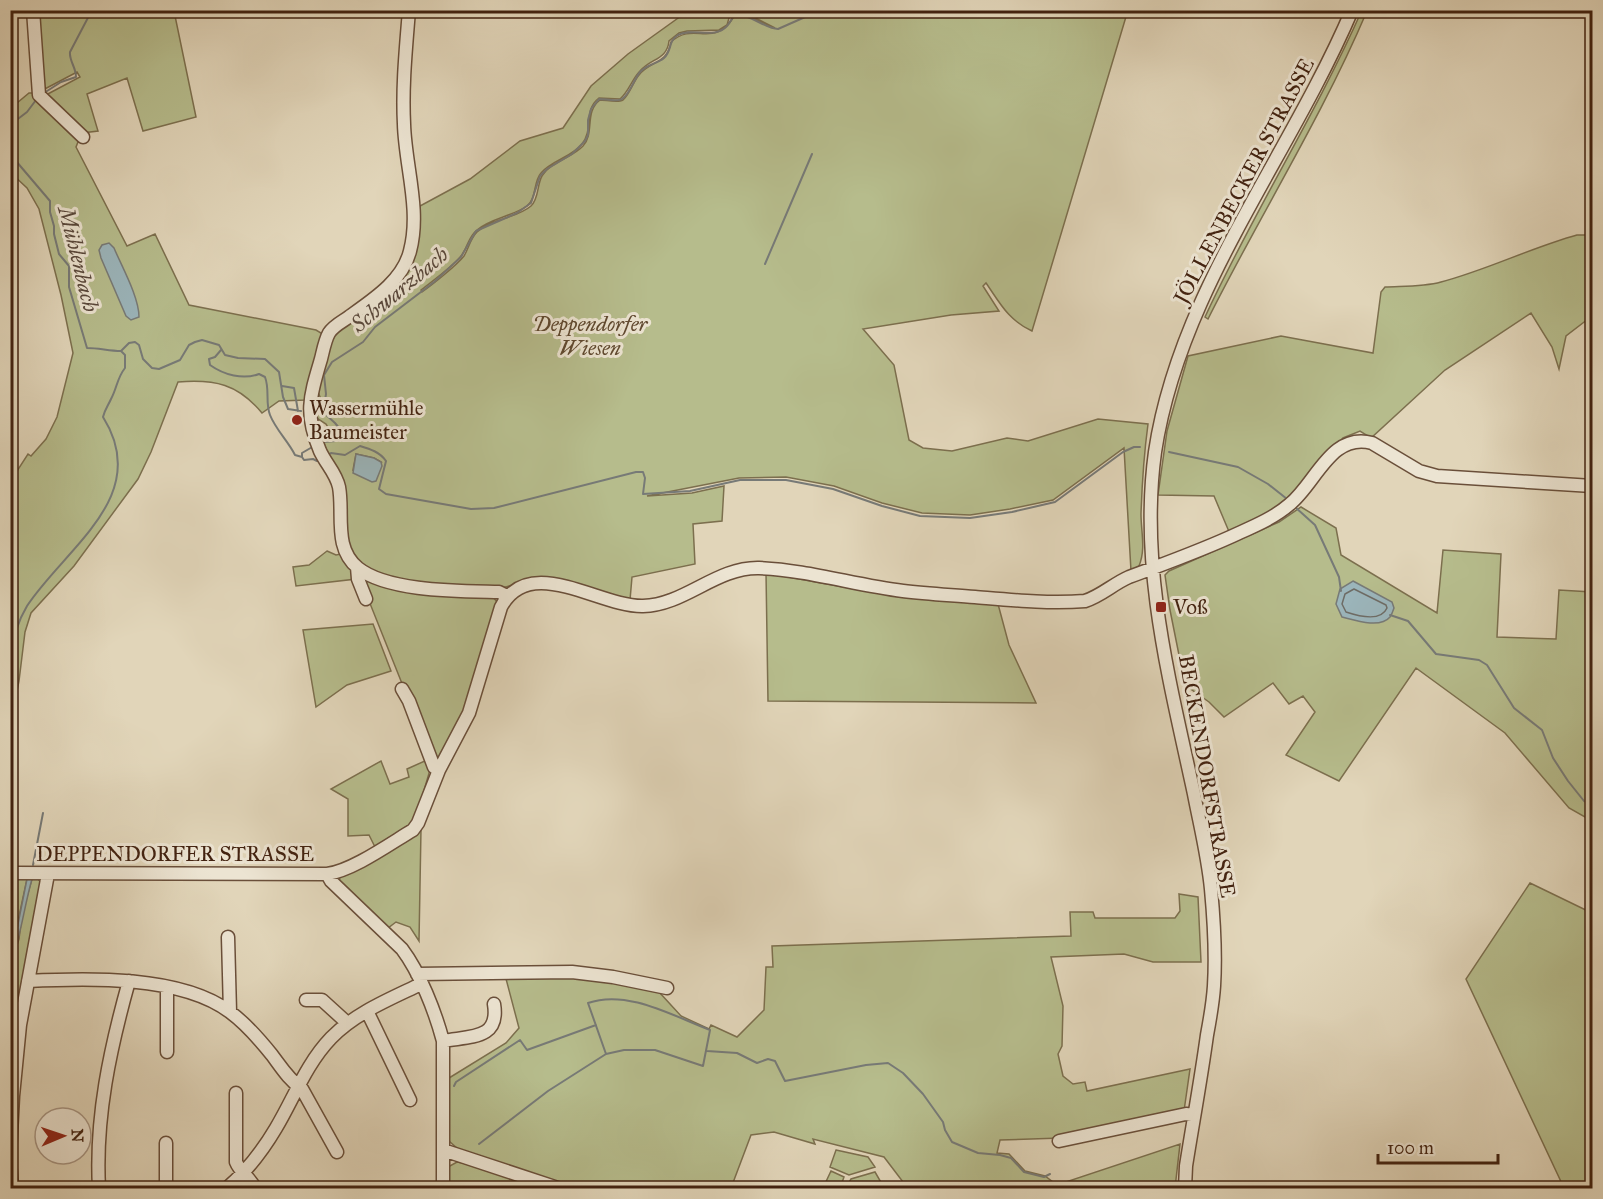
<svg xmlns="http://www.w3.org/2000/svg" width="1603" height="1199" font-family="'IM FELL Great Primer',serif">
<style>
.green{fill:#b6bc8c;stroke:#7c6f4e;stroke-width:1.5;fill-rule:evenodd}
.water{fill:#9bb5bb;stroke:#777a77;stroke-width:1.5}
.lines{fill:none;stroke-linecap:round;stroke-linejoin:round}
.shore{stroke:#6e6c66;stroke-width:1.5}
.stream{stroke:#777a77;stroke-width:2}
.minor-casing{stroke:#6a4f3a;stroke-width:15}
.minor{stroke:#ece4d2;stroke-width:12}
.poi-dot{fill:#8f2418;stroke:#ece4d2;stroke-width:2}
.labels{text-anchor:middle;stroke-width:6;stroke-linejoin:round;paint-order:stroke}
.street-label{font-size:21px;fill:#422210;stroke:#ece4d2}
.park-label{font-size:21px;font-style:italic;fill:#5f482f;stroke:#ece4d2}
.poi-label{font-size:21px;fill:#422210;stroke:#ece4d2;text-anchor:start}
.water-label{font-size:22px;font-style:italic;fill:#58473b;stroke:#ece4d2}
</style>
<rect width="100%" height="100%" fill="#e1d5b9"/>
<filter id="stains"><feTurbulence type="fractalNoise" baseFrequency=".00333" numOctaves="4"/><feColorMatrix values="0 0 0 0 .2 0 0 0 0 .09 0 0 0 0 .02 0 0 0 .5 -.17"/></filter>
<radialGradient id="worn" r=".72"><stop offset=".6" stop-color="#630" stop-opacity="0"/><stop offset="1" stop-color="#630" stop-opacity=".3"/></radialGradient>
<path class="green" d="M1128,10L1032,331C1008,320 1000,303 986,283L983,286L999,311L951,315L863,329L894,365L909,440L923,448L952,451L1007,438L1028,441L1098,419L1148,424C1144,454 1142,484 1141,514C1141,532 1146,549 1139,566L1131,571L1124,448L1053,500L1010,509L970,515L922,513L882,503L834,486L786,477L739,478L647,496L692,493L724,486L722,521L693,524L695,564L632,577L630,600L599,594L561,579L540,577L502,588L408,582L369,570L351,554L328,459L322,441L329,429L326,424L315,417L316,404L320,403L321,399L317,390L332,335L398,282L410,267L416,252L420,206L470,179L520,141L563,128L591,86L628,54L688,11H731L727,25L719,30L687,31L679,33L669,41C667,60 651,58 640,71C632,79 629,91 620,99L599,98C583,110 594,129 582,144C572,157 552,160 541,173C533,182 537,198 527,206C511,217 491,218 477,230C469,236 468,245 463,253C458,263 431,282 421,290L422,292C432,285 457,265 464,256C469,248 470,239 477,232C492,218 516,219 531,206C539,199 537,184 542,176C550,162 572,158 583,146C595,133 584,112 600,100C606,100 618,103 623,100C630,94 633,82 639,75C651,60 667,65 671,42C695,20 713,51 735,15L742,14L775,28L742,11H746ZM356,454L374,458L381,462L353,470Z
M1362,10L1367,11C1322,117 1260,215 1208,319L1205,317C1253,213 1315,116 1362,10Z
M37,11H174L196,117L143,131L127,78L87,94L98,131L82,133L44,96L80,77L77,72L41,91Z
M29,93H33L80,137L76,147L127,246L155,234L189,305L316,330L321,333L323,337L306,400L279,401L262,413C238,384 215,379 178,382L151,452L138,479L74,566L31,613L25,632L19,681L11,721V491L17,471L28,454L31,456L46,439L57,417L73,353L61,295L39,209L27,188L11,173V108Z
M1577,235H1592V316L1566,336L1559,369L1552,347L1531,313L1445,370L1371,438L1360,431L1343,438L1287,502L1230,534L1214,496L1158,495L1167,431L1188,356L1281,336L1373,353L1381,292L1385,287C1403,286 1423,287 1441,282C1487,270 1530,248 1577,235Z
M1301,507L1336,528L1341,555L1437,613L1443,550L1501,554L1497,637L1556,639L1559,590L1592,592V821L1569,808L1505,733L1416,668L1339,781L1286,755L1315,712L1303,696L1289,704L1273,683L1224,717L1209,702L1185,685L1170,610L1165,575L1169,571L1279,522Z
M327,551L336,555L341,554L353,570L356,579L296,586L293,567L309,565Z
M766,573L899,597L998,604L1009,645L1036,703L768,701Z
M362,575L492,596L498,603L467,707L439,763L403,686L361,581Z
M373,624L391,671L347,685L316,707L303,630Z
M427,760L430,770L415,821L375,847L369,835L348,836V799L331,789L381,761L390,784L409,777L407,769Z
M421,829L419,941L410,927L396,922L388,928L339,883L340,876Z
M11,879H27L11,954Z
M32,879H38L42,884L16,1024H11V963L19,939L22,914Z
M1530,883L1592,913V1188H1564L1466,979Z
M1179,894L1198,897L1201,962H1153L1124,954L1051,957L1063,1006L1062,1046L1058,1054L1063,1076L1073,1084L1085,1082L1087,1091L1190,1069L1184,1111L1061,1138L1000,1140L997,1153L1009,1154L1025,1171L1045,1176L1057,1185L1180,1144L1175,1188H911L903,1182L884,1157L813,1139L815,1144L774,1132L751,1135L731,1188H572L458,1149L449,1141V1078L506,1043L519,1028L505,975L582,977L615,981L659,992L681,1016L709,1029L711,1025L737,1037L764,1010L766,967H773L772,946L1071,936L1070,912H1093L1095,918H1175L1180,911Z
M836,1150L868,1157L875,1167L849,1175L830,1167Z
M457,1162L463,1163L541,1188H448V1167Z
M831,1171L844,1177L840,1188H823Z
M875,1172L882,1184L880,1188H846L851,1179Z"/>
<path class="water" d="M109,243L114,248C122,267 139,297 139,317L131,320L126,316L101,258L99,250L102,245Z
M356,454L374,458L381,462L382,466L376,481L372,482L353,473Z
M1353,581L1392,602L1394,608C1393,611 1392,614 1390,617C1380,629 1354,620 1342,617L1336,604L1340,589Z
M27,879H32C24,907 21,936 11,963V951L16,934Z"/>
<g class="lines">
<path class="shore" d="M1354,589L1386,605L1387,608C1381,622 1358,616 1346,612L1342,604L1345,594Z"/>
<path class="stream" d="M44,93L61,82L76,77C76,67 69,61 70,52L92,10
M10,125L27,112L36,100
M10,154L50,201V212L54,226V234L59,254L69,266V287L87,348C99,348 109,351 121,351
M765,264L812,154
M221,350L215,357L209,359L210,365C224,375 243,380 259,374L265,377C270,390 265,402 270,415C276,430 288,441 295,455L302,457L304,460L313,459L317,461L321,459
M282,386L294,388L298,411
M316,412H323L326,394L324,375L332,362L363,342L375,327L434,282L461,257L476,231L517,213L531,203L540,176L547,169L572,154L585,141L588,135V120L591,109L599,99C605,99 618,102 622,99C630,94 634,79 640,72C647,64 657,64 664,58C672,51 668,41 678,35C693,27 714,40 727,26C730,23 732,18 735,14C752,15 766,29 778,29L821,10
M322,442L336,441L344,434L335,423L324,413
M1169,452L1238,467L1268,484L1287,499
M328,455L331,453L345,455L360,446C370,449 380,452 386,461L379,489L386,494L471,509L494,508L636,472H643L645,478L643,494L690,491L740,480H786L833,489L882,506L920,516L970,518L1012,512L1055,502L1123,452L1134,447H1140
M302,457V453L314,446
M1295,507L1315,525L1339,577L1341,591
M1390,615L1408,621L1436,654L1479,660L1487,665L1514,708L1542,730L1553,758L1568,781L1584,801L1592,806
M10,659C12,642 18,621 27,606C65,548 153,496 103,417C105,409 108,406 111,399C117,388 117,378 125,368V355L121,351L129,343L135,342L139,345L143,359L152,368L159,369L180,360L189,345L195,342L202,340L219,345L225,355L238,358L265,359L279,372L283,397L288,409L301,411
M33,865L43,813
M707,1051L737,1053L757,1063L768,1059L775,1061L785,1081L866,1065L888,1063L903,1073L923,1094L943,1122L945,1130L952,1142L978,1153L1000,1155L1011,1158L1024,1172L1044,1177L1050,1174
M454,1086L456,1082L520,1040L527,1050L596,1025
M479,1144L548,1091L606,1054L624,1050H655L703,1066L710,1030C673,1016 627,989 588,1003L606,1054"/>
<defs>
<path id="minor" d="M33,10L39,95L83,137
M409,10C406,48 402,86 404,124C405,165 421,210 410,251C403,280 374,299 350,316C344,321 334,325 329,333C325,340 323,351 321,359C310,396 304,413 320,451C326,464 336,473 339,487C344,514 333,548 358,568C388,592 461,591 499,592L507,596
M357,567L358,579L366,599
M402,689L409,701L434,767L439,770
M10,873L327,874C352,871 391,843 413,830L418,823L439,770L469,713L501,607C530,553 599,607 643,606C685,605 716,567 759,568C807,570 855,585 903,591C927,594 951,595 975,597C1011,600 1049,604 1085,601C1101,596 1113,584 1129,577C1166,563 1203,550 1239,533C1257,525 1275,517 1290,504C1316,483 1331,432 1372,443L1419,471L1437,476L1592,486
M327,874L331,881L402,949C420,973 435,1011 443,1041V1188
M228,937L230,1012
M417,974L572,972L613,977L667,988
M28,981C86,978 181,975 230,1012C245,1023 260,1040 272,1055C281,1067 289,1080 302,1089L337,1152
M306,1000H322L344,1020L347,1024
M367,1011L410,1100
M443,1041C470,1036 500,1040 494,1004
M167,1052V987
M236,1093V1162C240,1172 250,1178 255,1188
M1059,1141L1186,1114L1194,1115
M166,1143V1188
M443,1150L558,1188
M10,1154L13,1096L20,1025L48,874
M10,1161L12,1188
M99,1188C95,1118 110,1049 129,981
M227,1188C246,1172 263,1150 276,1128C294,1098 306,1064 331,1038C355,1013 390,999 421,984
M1185,1188L1186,1166C1193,1122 1201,1079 1207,1035C1210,1019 1213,1002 1214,986C1216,954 1214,921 1211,889C1208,857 1200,825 1194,794C1170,682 1139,567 1155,452C1179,291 1289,158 1352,10"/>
</defs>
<use href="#minor" class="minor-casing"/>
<use href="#minor" class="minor"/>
</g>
<g class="poi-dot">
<circle cx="297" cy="420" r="6"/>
<rect x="1155" y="601" width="12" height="12" rx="3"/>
</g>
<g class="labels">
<g class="street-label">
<text transform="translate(1244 181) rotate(-62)" y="7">JÖLLENBECKER STRASSE</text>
<text transform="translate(1207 776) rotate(80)" y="7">BECKENDORFSTRASSE</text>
<text x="175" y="861">DEPPENDORFER STRASSE</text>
</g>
<g class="park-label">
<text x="590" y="331">Deppendorfer<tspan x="590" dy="24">Wiesen</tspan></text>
</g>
<g class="poi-label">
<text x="309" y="415">Wassermühle<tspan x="309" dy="24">Baumeister</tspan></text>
<text x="1173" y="614">Voß</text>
</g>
<g class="water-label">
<text transform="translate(79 259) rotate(76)" y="8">Mühlenbach</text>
<text transform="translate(399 289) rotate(-40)" y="8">Schwarzbach</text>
</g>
</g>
<rect width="1603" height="1199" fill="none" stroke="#e1d5b9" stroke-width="36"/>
<rect x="12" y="12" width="1579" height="1175" fill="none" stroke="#422210" stroke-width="3"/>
<rect x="18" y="18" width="1567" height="1163" fill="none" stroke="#422210" stroke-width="1.5"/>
<g transform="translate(63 1136) rotate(88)"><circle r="28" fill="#ece4d2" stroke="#a89684" stroke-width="1.5"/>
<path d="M0-4.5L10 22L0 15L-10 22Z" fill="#8f2418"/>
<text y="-9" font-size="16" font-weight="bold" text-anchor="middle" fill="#422210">N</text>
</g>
<path d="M1378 1154v9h120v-9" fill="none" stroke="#422210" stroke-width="3"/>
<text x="1387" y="1154" font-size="18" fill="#422210" stroke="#ece4d2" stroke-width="4.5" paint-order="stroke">100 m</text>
<rect width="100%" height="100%" filter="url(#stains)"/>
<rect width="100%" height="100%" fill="url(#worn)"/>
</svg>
